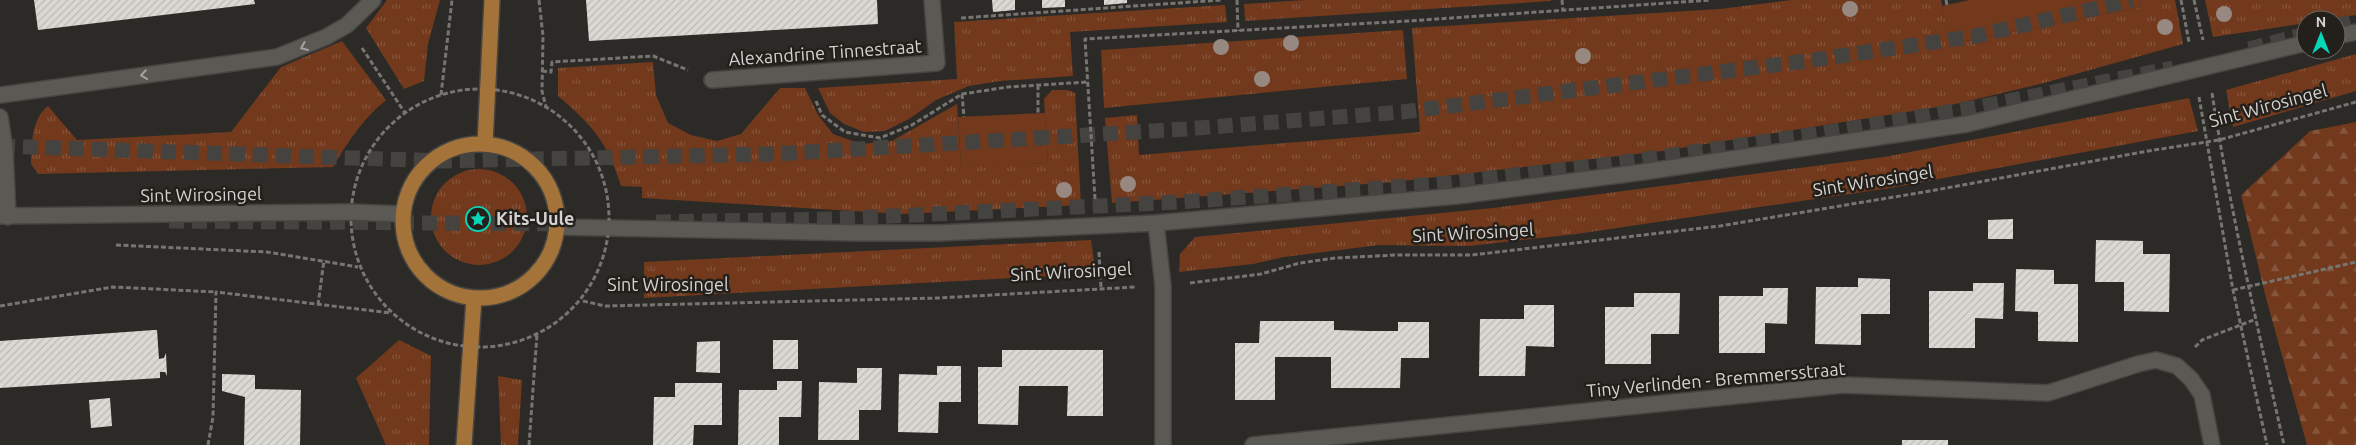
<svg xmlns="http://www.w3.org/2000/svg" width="2356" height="445" font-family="Ubuntu,sans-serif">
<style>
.grass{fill:url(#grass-tufts)}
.forest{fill:url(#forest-firs)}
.park{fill:#72391c}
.building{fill:url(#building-hatch)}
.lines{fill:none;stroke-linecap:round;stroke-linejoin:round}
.highway-tunnel{stroke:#454340;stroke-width:15;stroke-dasharray:15 8;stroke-linecap:butt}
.minor-casing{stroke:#474541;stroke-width:18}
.major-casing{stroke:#474541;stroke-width:18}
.path{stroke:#777572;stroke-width:3;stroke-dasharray:5 2.5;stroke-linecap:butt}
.minor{stroke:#5b5954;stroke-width:15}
.major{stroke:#a3733a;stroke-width:15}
.tree{fill:#978981}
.oneway{stroke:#a4a29f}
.labels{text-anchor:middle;stroke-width:5;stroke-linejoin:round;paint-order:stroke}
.street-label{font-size:18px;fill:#d5d3d1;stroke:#23201c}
.poi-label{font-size:18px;font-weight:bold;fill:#d5d3d1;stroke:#23201c;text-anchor:start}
</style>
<defs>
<pattern id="grass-tufts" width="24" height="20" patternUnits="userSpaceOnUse" patternTransform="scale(1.25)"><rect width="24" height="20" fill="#72391c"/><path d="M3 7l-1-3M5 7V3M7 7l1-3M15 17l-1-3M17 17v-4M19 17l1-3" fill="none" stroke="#85553c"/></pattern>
<pattern id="forest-firs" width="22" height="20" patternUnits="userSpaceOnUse" patternTransform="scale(1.25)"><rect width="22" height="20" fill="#72391c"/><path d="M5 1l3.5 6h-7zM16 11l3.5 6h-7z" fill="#85553c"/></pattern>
<pattern id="building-hatch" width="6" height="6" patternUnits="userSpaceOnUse" patternTransform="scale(1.25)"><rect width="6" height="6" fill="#dad9d3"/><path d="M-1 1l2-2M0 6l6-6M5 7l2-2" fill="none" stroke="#bbbab5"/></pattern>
</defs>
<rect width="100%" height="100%" fill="#2c2a26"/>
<path class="grass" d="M387,0H440L428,44L424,81L404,89L366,28Z
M1305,0H1551V1L1245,21L1244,4Z
M1791,0H1941L1950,44L2141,7L2140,0H2175L2183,44L2040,84L1951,105L1662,151L1393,182L1112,203L1105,118L1137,115L1139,155L1420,132L1412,28L1720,9Z
M2205,0H2356V15L2325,20H2306V23L2213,37Z
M1225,5L1227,22L1070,32L1073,76L1000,81L969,86L936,100L909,119L885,131L864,132L844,124L830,113L818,88L957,79L954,22Z
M1403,30L1407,79L1104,108L1101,50Z
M342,41L386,100C363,119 348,141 333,167L38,174L31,164C32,144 31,119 48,106L77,140L231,132L281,67Z
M2356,54V91L2233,127L2226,90Z
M653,62L656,95L668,123L691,135L717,141L741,134L780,88H805L818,115L833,134L861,144L892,141L957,104L961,166L1048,163L1044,99L1052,90H1068L1075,93L1081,205L902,214L642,198V187L621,186C607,142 593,126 558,96V68Z
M2189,98L2198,131L1890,188L1576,234L1469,246L1379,245L1284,257L1253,264L1179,272L1180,254L1195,237L1493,208L1884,157Z
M431 217a48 48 0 1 1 96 0a48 48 0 1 1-96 0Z
M1091,240L1095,267L1089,274L644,298V262Z
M399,340L431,356L429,445H386L356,378Z
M498,376L522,380L518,445H501Z"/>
<path class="forest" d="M2356,122V445H2307L2266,298L2241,195L2310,131Z"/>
<path class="park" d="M1969,0H2140L2141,7L1950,44L1942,6Z
M1045,113L1048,163L961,167L958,117Z"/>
<path class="building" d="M34,0H254L255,4L38,30Z
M586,0H877L878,24L589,41Z
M992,0H1015V10L993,12Z
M1042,0H1065V7L1042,8Z
M1104,0H1127V3L1104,5Z
M2013,219V239H1988V220Z
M2096,240L2143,241V254H2170L2169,312L2124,311V282H2095Z
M2016,269L2054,270V284H2078V342L2038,341V312L2015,311Z
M1858,278L1890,279V314H1861V345L1815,344L1816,287H1858Z
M1973,283H2004L2003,319L1975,318V348H1929V291H1973Z
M1763,288H1788L1787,324L1765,323V353H1719V296H1763Z
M1634,293H1680L1679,334H1651V364H1605V307H1634Z
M1524,305H1554V347L1526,346L1525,376H1479L1480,319H1524Z
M1260,321H1334V330L1367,331H1398V322H1429V358H1401L1400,388H1331V357H1275V400H1235V343H1259Z
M154,330H157L159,359L164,358L166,353L167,376L165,372H160V378L0,388V341Z
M773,340H798V369H773Z
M720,341V373L696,372L697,342Z
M1002,350H1103V416H1067L1068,386H1019L1018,425L978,424V367H1002Z
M937,366H961V402H939L938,433L898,432L899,374L937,375Z
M857,368H882L881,410H859V440H818L819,382L857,383Z
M222,374L255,375V389L301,390L300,445H244L245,397L222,391Z
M777,381H802L801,417H779V445H738L739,390H777Z
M675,383H722V425H694L693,445H653L654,397H675Z
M110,398L112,426L91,428L89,400Z
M1902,440H1948V445H1902Z"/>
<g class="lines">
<path class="highway-tunnel" d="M2336,26L2356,21
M2249,49L2306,34
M0,146L441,161L775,154L1186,129L1402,112L1806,61L1976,36L2132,0
M169,221L571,224
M656,222L832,219L1179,202L1449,183L1618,163L1822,133L1984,106L2173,68"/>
<defs>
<path id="minor" d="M2336,36L2356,32
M712,80L937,63L932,0
M0,95L277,57L326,37L347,25L373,0
M0,117L5,149L8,217
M0,216L349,212L402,214
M1156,223L1163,286V445
M557,227L859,233H939L1156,223L1457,196L1643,172L1967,124L2306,43
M1253,445L1843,385L2048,393L2138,364L2156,360L2177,366L2191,379L2202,395L2212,445"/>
<path id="major" d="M485,144L492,0
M403 221a77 77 0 1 1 154 0a77 77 0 1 1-154 0Z
M464,445L474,298"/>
</defs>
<use href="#minor" class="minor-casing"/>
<use href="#major" class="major-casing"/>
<path class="path" d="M539,0L543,36L542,91L546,107
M1237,0L1238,31
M1562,0L1563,11
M1946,0L1947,5
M2181,0L2189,42
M2194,0L2203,40
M961,18L1221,0
M362,48L405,113
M542,71L551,72L552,62L653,56L688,70
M1038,85V113
M351 218a129 129 0 1 1 258 0a129 129 0 1 1-258 0Z
M2212,93C2230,211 2258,328 2284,445
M962,94L964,117
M441,95L452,0
M2199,97L2233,290L2267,445
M816,101L822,115L845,132L880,138L912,125L962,94L1008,87L1088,82
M1095,199L1085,39L1408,21L1711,0
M116,245L267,252L358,267
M1099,252L1101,288
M1190,283L1261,274L1300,263L1335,258L1397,255H1472L1720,226L1930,191L2148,151L2219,140L2356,102
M2233,290L2356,262
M583,301L605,306L938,298L1136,287
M318,305L324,260
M0,306L113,287L216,292
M2195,347L2202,340L2256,319
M208,445L213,417L216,292L391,313
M529,445L537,334"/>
<use href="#minor" class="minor"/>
<use href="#major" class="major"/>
</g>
<g class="tree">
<circle cx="1850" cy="9" r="8"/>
<circle cx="2224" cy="14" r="8"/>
<circle cx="2165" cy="27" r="8"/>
<circle cx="1291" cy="43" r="8"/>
<circle cx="1221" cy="47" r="8"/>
<circle cx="1583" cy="56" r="8"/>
<circle cx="1262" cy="79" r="8"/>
<circle cx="1128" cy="184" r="8"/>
<circle cx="1064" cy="190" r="8"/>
</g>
<defs><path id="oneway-chevron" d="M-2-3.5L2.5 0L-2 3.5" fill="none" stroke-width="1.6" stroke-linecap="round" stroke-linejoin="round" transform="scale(1.25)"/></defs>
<g class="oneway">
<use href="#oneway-chevron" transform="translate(304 47) rotate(157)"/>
<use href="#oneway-chevron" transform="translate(144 75) rotate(172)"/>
</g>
<defs>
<symbol id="sight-ring" viewBox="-11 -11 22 22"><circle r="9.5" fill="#23201c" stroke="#06d5b6" stroke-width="1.5"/><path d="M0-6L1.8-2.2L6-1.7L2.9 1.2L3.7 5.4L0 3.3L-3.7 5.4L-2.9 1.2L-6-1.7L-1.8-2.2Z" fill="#06d5b6"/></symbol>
</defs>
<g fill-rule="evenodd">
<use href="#sight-ring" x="464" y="205" width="28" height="28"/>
</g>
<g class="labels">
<g class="street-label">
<text transform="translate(825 53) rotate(-4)" y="6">Alexandrine Tinnestraat</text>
<text transform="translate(2268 106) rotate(-15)" y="6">Sint Wirosingel</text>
<text transform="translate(1873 181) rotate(-9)" y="6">Sint Wirosingel</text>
<text transform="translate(201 195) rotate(-1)" y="6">Sint Wirosingel</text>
<text transform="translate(1473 233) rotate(-3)" y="6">Sint Wirosingel</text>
<text transform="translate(1071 272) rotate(-3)" y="6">Sint Wirosingel</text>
<text x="668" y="291">Sint Wirosingel</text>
<text transform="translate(1716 380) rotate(-5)" y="6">Tiny Verlinden - Bremmersstraat</text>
</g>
<g class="poi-label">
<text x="496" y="225">Kits-Uule</text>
</g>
</g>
<g transform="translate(2321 35)"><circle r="24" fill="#23201c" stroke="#6a6864"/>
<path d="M0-4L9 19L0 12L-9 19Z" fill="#06d5b6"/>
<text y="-8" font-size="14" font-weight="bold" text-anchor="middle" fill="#d5d3d1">N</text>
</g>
</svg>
